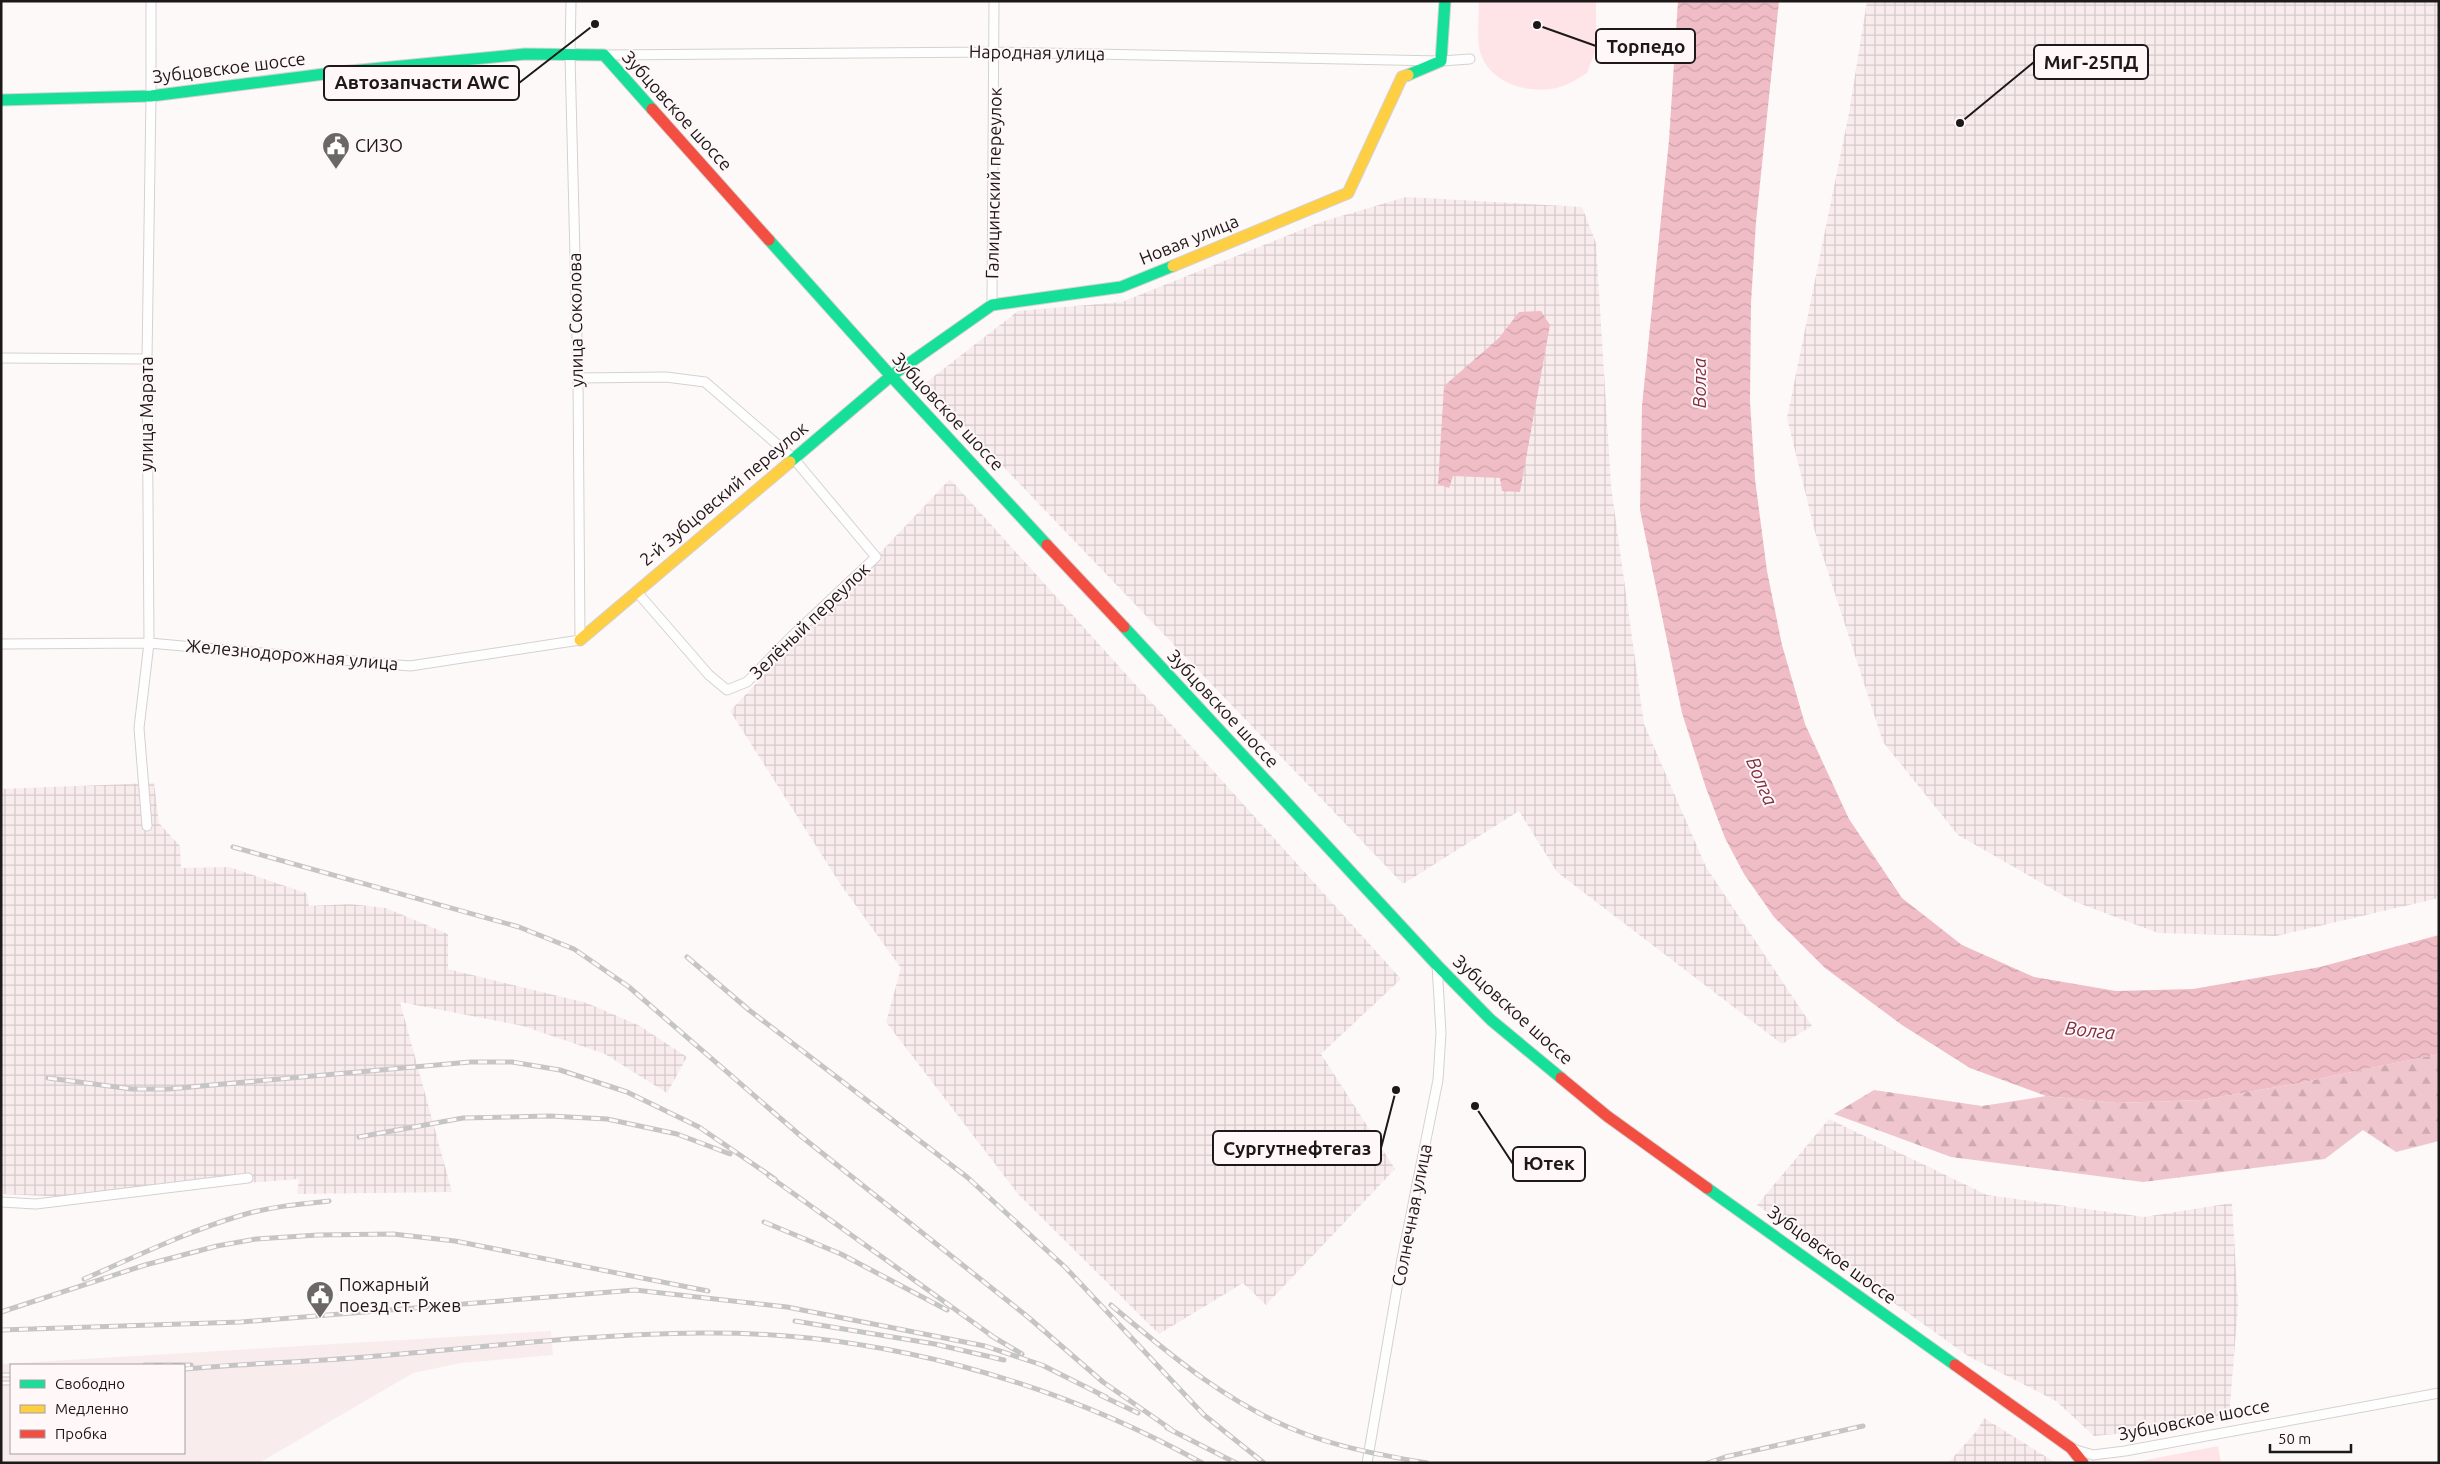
<svg xmlns="http://www.w3.org/2000/svg" width="2440" height="1464" font-family="Ubuntu,sans-serif">
<style>
.built{fill:#f9eced;fill-rule:evenodd}
.industrial{fill:url(#industrial-grid)}
.green{fill:#fee4e7}
.forest{fill:url(#forest-firs)}
.water{fill:url(#water-waves)}
.lines{fill:none;stroke-linecap:round;stroke-linejoin:round}
.street-casing{stroke:#d5d1d1;stroke-width:11}
.fast-casing{stroke:#d5d1d1;stroke-width:13}
.slow-casing{stroke:#d5d1d1;stroke-width:13}
.jam-casing{stroke:#d5d1d1;stroke-width:13}
.street{stroke:#fffefe;stroke-width:9}
.fast{stroke:#16e098;stroke-width:11}
.slow{stroke:#ffcf43;stroke-width:11}
.jam{stroke:#f24e42;stroke-width:11}
.rail-casing{stroke:#c6c5c5;stroke-width:5}
.rail{stroke:#fff7f8;stroke-width:3;stroke-dasharray:9;stroke-linecap:butt}
.labels{text-anchor:middle;stroke-width:4;stroke-linejoin:round;paint-order:stroke}
.street-label{font-size:18px;fill:#1d1819;stroke:#fff7f8}
.poi-label{font-size:18px;fill:#1d1819;stroke:#fff7f8;text-anchor:start}
.water-label{font-size:19px;font-style:italic;fill:#812d43;stroke:#fff7f8}
.leader{fill:none;stroke:#1d1819;stroke-width:2}
.callout-dot{fill:#1d1819;stroke:#fff7f8;stroke-width:2}
.callout{fill:#fff7f8;stroke:#1d1819;stroke-width:2}
.callout-label{font-size:19px;text-anchor:middle;font-weight:bold;fill:#1d1819}
</style>
<defs>
<pattern id="industrial-grid" width="8" height="8" patternUnits="userSpaceOnUse" patternTransform="scale(1.25)"><rect width="8" height="8" fill="#f9eced"/><path d="M0 4h8M4 0v8" fill="none" stroke="#d5cacb"/></pattern>
<pattern id="forest-firs" width="22" height="20" patternUnits="userSpaceOnUse" patternTransform="scale(1.25)"><rect width="22" height="20" fill="#f0c6ce"/><path d="M5 1l3.5 6h-7zM16 11l3.5 6h-7z" fill="#cda9b0"/></pattern>
<pattern id="water-waves" width="16" height="10" patternUnits="userSpaceOnUse" patternTransform="scale(1.25)"><rect width="16" height="10" fill="#f0bdc6"/><path d="M0 5q4-4 8 0t8 0" fill="none" stroke="#cda2aa"/></pattern>
</defs>
<rect width="100%" height="100%" fill="#fdf9f9"/>
<path class="built" d="M551,1331L553,1355L461,1363L413,1373L259,1463H1V1364ZM11,1365H184V1453H11Z"/>
<path class="industrial" d="M1867,1H2439V898L2276,936L2158,933L2073,901L1958,835L1883,742L1815,532L1787,418L1849,113Z
M1406,197L1582,207L1596,243L1611,486L1644,724L1706,867L1812,1026L1782,1044L1557,872L1519,811L1403,884L924,384L1018,311L1122,302L1321,222Z
M950,479L1401,979L1321,1054L1395,1169L1266,1305L1243,1283L1159,1334L1019,1195L886,1022L901,968L841,885L730,711Z
M154,783L159,823L180,846L181,868L229,867L306,893L309,906L350,904L386,908L448,934V969L587,1003L640,1026L687,1057L667,1093L605,1054L523,1026L400,1002L452,1192L297,1194L299,1179L69,1197L1,1194V789Z
M1829,1119L1987,1195L2144,1217L2232,1203L2238,1306L2229,1418L2176,1428L2094,1436L2056,1401L1968,1356L1757,1205Z
M1984,1418L2056,1463H1948L1976,1432Z"/>
<path class="green" d="M1479,1H1596V49L1587,73C1579,78 1570,84 1560,87C1530,96 1485,83 1479,47C1477,33 1479,16 1479,1Z
M2218,1446L2221,1463H2131Z"/>
<path class="forest" d="M2439,1054V1141L2396,1152L2363,1130L2325,1159L2143,1182L1951,1157L1834,1114L1874,1090L1982,1106L2046,1096L2117,1103L2201,1100L2294,1084Z"/>
<path class="water" d="M1678,1H1779L1756,222L1751,303L1750,402L1755,479L1767,571L1782,645L1805,724L1849,819L1902,898L1962,945L2034,977L2116,991L2193,989L2320,967L2439,935V1054L2294,1084L2201,1100L2117,1103L2046,1096L1970,1068L1902,1025L1825,968L1774,917L1744,874L1725,838L1706,788L1682,713L1640,510L1642,406L1669,140Z
M1541,311L1550,325L1520,492L1502,491L1500,478L1453,476L1449,488L1438,484L1444,386L1499,338L1519,312Z"/>
<g class="lines">
<defs>
<path id="street" d="M604,55L995,52L1441,61L1470,59
M992,305L994,1
M1,358L147,359
M578,378L666,377L705,382L794,459L876,557L792,636L747,682L727,690L709,675L637,592
M1,644L149,643L410,666L580,640L578,378L570,55L571,1
M147,826L139,728L149,643L147,359L151,96V1
M1,1202L36,1204L248,1178
M2073,1449L2093,1455L2125,1451L2439,1393
M1367,1463L1402,1259L1438,1080L1441,1033L1437,965"/>
<path id="fast" d="M1408,75L1441,61L1445,1
M1,100L151,96L340,72L525,54L604,55L652,109
M769,240L891,376L1047,545
M790,462L891,376L992,305L1121,287L1173,266
M1124,627L1437,965L1491,1020L1561,1078
M1707,1188L1955,1365"/>
<path id="slow" d="M1173,266L1348,193L1402,77L1408,75
M580,640L790,462"/>
<path id="jam" d="M652,109L769,240
M1047,545L1124,627
M1561,1078L1607,1116L1707,1188
M1955,1365L2071,1448L2083,1463"/>
</defs>
<use href="#street" class="street-casing"/>
<use href="#fast" class="fast-casing"/>
<use href="#slow" class="slow-casing"/>
<use href="#jam" class="jam-casing"/>
<use href="#street" class="street"/>
<use href="#fast" class="fast"/>
<use href="#slow" class="slow"/>
<use href="#jam" class="jam"/>
<defs>
<path id="rail" d="M233,847L519,927L574,949L629,987L802,1137L1028,1317L1103,1382L1172,1430
M687,957L749,1010L967,1177L1065,1267L1204,1415L1264,1463
M48,1078L132,1089H168L470,1062H512L560,1070L627,1092L699,1127L775,1179
M359,1137L463,1118L550,1116L607,1119L677,1134L730,1154
M769,1176L995,1338
M764,1222L841,1254L947,1310
M84,1279C135,1257 186,1232 239,1216C268,1207 299,1204 329,1201
M1111,1305C1171,1356 1233,1408 1308,1435C1346,1449 1387,1456 1427,1463
M1,1312L145,1265L217,1246L256,1239L318,1235L393,1234L455,1241L708,1291
M795,1321L935,1344L1004,1360
M1,1330L241,1322L635,1290L787,1307L985,1346L1042,1365L1106,1397
M990,1335L1022,1354
M145,1365H191
M184,1369C248,1363 313,1362 377,1356C485,1347 592,1334 701,1333C874,1331 1051,1379 1202,1463
M1,1375H11
M1,1383H11
M1100,1395L1138,1413
M1167,1428L1236,1463
M1708,1463L1725,1457L1863,1426"/>
</defs>
<use href="#rail" class="rail-casing"/>
<use href="#rail" class="rail"/>
</g>
<defs>
<symbol id="civic-pin" viewBox="-11 -11 22 30"><path d="M0 17L-7.5 6A9.5 9.5 0 1 1 7.5 6Z" fill="#6b6767" stroke="#fff7f8"/><path d="M-.6-6.5H3V-4.5H.6V-3L4-1V1h2V6H-6V1h2V-1L-.6-3ZM-1.2 2.5V6h2.4V2.5Z" fill="#fff"/></symbol>
</defs>
<g fill-rule="evenodd">
<use href="#civic-pin" x="320" y="130" width="32" height="43"/>
<use href="#civic-pin" x="304" y="1279" width="32" height="43"/>
</g>
<g class="labels">
<g class="street-label">
<text transform="translate(1037 53) rotate(1)" y="6">Народная улица</text>
<text transform="translate(229 68) rotate(-7)" y="6">Зубцовское шоссе</text>
<text transform="translate(677 111) rotate(48)" y="6">Зубцовское шоссе</text>
<text transform="translate(994 183) rotate(-89)" y="6">Галицинский переулок</text>
<text transform="translate(1189 240) rotate(-22)" y="6">Новая улица</text>
<text transform="translate(576 320) rotate(-91)" y="6">улица Соколова</text>
<text transform="translate(948 412) rotate(47)" y="6">Зубцовское шоссе</text>
<text transform="translate(147 414) rotate(-90)" y="6">улица Марата</text>
<text transform="translate(724 494) rotate(-40)" y="6">2-й Зубцовский переулок</text>
<text transform="translate(810 621) rotate(-44)" y="6">Зелёный переулок</text>
<text transform="translate(292 655) rotate(5)" y="6">Железнодорожная улица</text>
<text transform="translate(1223 709) rotate(47)" y="6">Зубцовское шоссе</text>
<text transform="translate(1513 1010) rotate(42)" y="6">Зубцовское шоссе</text>
<text transform="translate(1412 1215) rotate(-79)" y="6">Солнечная улица</text>
<text transform="translate(1832 1255) rotate(36)" y="6">Зубцовское шоссе</text>
<text transform="translate(2194 1420) rotate(-11)" y="6">Зубцовское шоссе</text>
</g>
<g class="poi-label">
<text x="355" y="152">СИЗО</text>
<text x="339" y="1291">Пожарный<tspan x="339" dy="21">поезд ст. Ржев</tspan></text>
</g>
<g class="water-label">
<text transform="translate(1699 383) rotate(-90)" y="7">Волга</text>
<text transform="translate(1762 781) rotate(67)" y="7">Волга</text>
<text transform="translate(2090 1030) rotate(6)" y="7">Волга</text>
</g>
</g>
<path class="leader" d="M1537 25L1596 46M1960 123L2034 62M595 24L519 83M1396 1090L1381 1148M1475 1106L1513 1164"/>
<g class="callout-dot">
<circle cx="1537" cy="25" r="5"/>
<circle cx="1960" cy="123" r="5"/>
<circle cx="595" cy="24" r="5"/>
<circle cx="1396" cy="1090" r="5"/>
<circle cx="1475" cy="1106" r="5"/>
</g>
<g class="callout">
<rect x="1596" y="29" width="99" height="34" rx="5"/>
<rect x="2034" y="45" width="114" height="34" rx="5"/>
<rect x="324" y="66" width="195" height="34" rx="5"/>
<rect x="1213" y="1131" width="168" height="34" rx="5"/>
<rect x="1513" y="1147" width="72" height="34" rx="5"/>
</g>
<g class="callout-label">
<text x="1646" y="53">Торпедо</text>
<text x="2091" y="69">МиГ-25ПД</text>
<text x="422" y="89">Автозапчасти AWC</text>
<text x="1297" y="1155">Сургутнефтегаз</text>
<text x="1549" y="1170">Ютек</text>
</g>
<rect width="2440" height="1464" fill="none" stroke="#1d1819" stroke-width="5"/>
<rect x="10" y="1364" width="175" height="90" fill="#fff7f8" stroke="#a59e9f"/>
<rect x="20" y="1380" width="25" height="8" fill="#16e098" stroke="#a59e9f"/>
<text x="55" y="1389" font-size="15" fill="#1d1819">Свободно</text>
<rect x="20" y="1405" width="25" height="8" fill="#ffcf43" stroke="#a59e9f"/>
<text x="55" y="1414" font-size="15" fill="#1d1819">Медленно</text>
<rect x="20" y="1430" width="25" height="8" fill="#f24e42" stroke="#a59e9f"/>
<text x="55" y="1439" font-size="15" fill="#1d1819">Пробка</text>
<path d="M2270 1444v8h81v-8" fill="none" stroke="#1d1819" stroke-width="2.5"/>
<text x="2278" y="1444" font-size="15" fill="#1d1819" stroke="#fff7f8" stroke-width="4" paint-order="stroke">50 m</text>
</svg>
